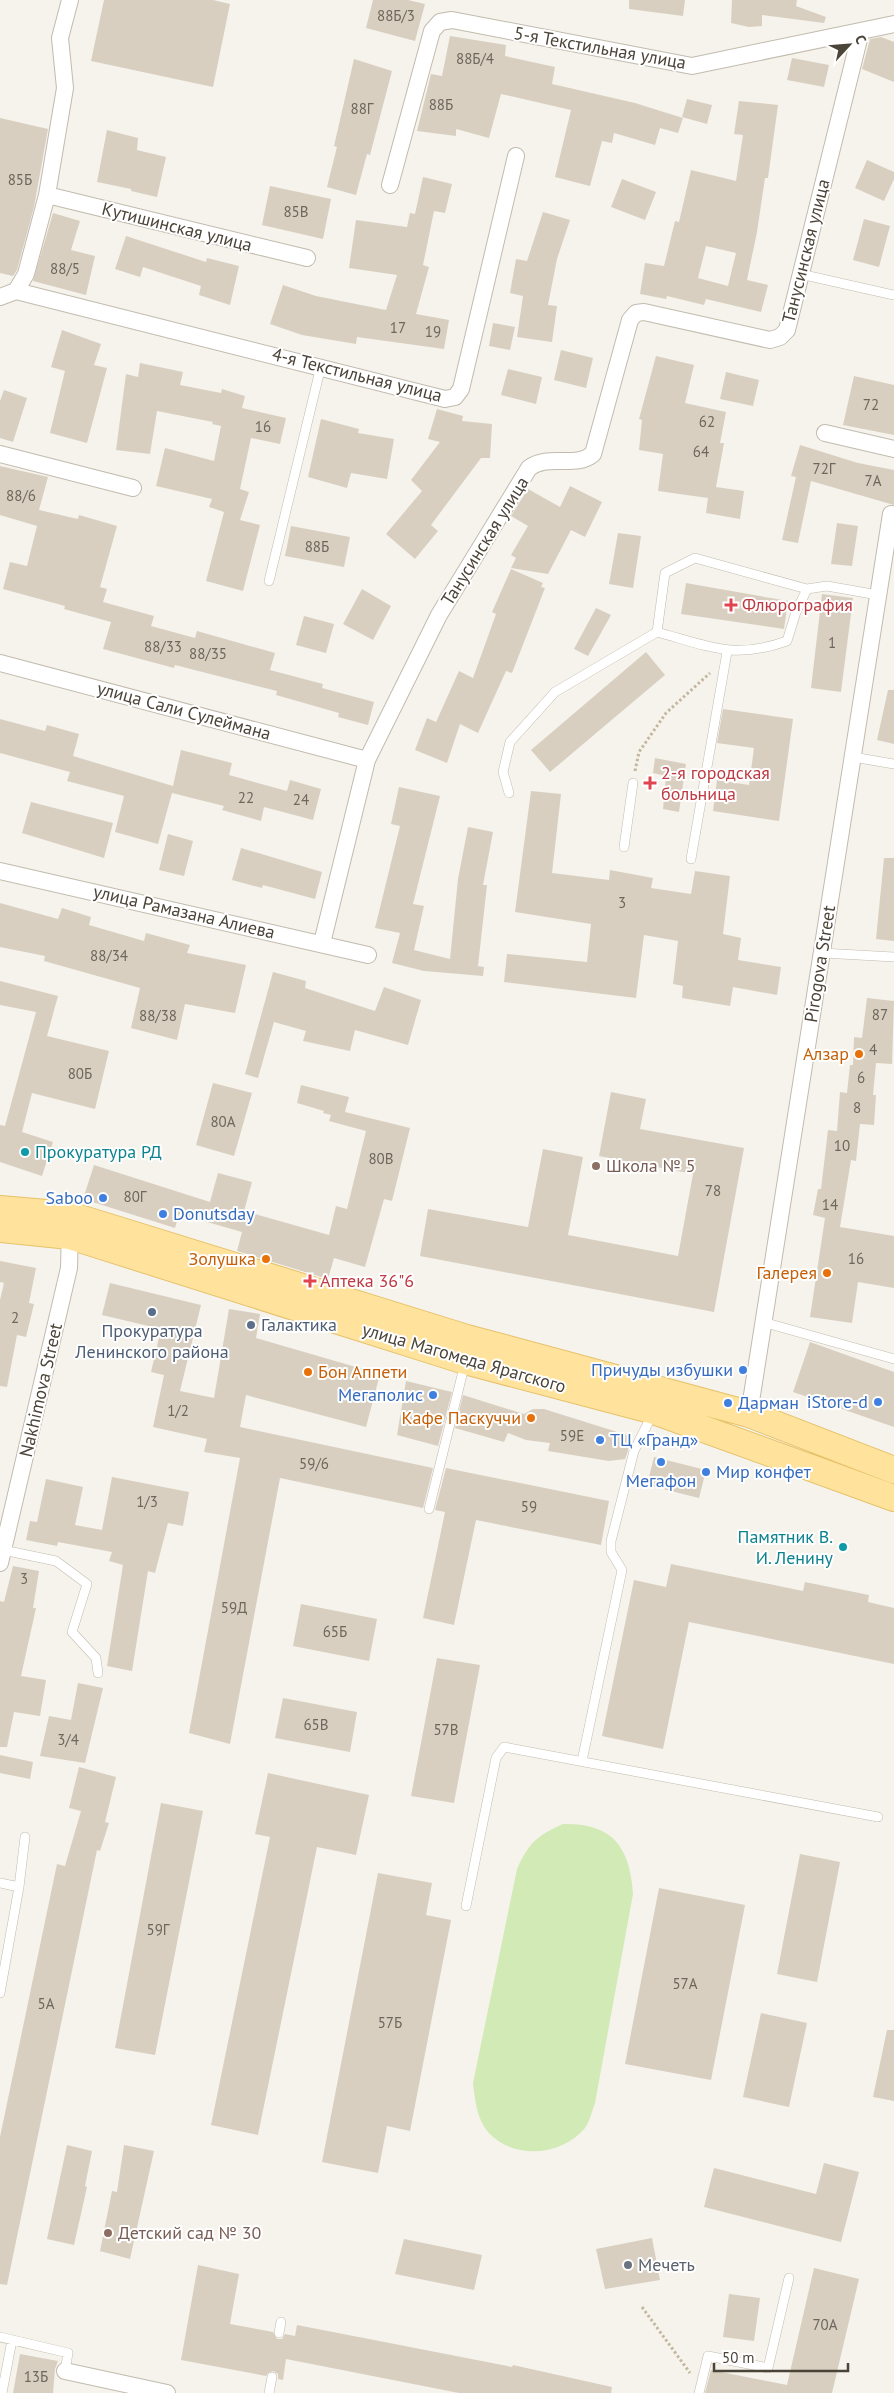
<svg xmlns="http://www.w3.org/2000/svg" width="894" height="2393" font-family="'PT Sans',sans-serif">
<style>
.green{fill:#d2eab5}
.building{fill:#d8cfc1;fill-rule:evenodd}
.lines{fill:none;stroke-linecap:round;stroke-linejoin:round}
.service-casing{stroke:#c2bbae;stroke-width:10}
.minor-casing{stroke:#c2bbae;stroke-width:18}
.primary-casing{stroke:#e6c16a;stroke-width:28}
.path{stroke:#c4b79f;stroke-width:3;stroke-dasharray:2.5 2.5;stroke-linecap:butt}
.service{stroke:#fff;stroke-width:9}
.minor{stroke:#fff;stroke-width:16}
.primary{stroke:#ffe39c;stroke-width:26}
.health-dot{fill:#e0444e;stroke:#fff;stroke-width:2}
.food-dot{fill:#e8710a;stroke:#fff;stroke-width:2}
.culture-dot{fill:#0f9aa8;stroke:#fff;stroke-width:2}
.education-dot{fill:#8d6e63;stroke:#fff;stroke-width:2}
.shop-dot{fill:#3f7fe0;stroke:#fff;stroke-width:2}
.service-dot{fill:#5c6f8a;stroke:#fff;stroke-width:2}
.worship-dot{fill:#6b7280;stroke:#fff;stroke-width:2}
.labels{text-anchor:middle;stroke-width:4;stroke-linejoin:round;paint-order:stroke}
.number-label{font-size:15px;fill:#6e675b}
.street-label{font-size:18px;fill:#4b4439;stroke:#fff}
.health-label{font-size:18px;fill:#be3a42;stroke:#fff;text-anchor:start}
.food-label{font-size:18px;fill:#c56008;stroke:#fff;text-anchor:end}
.culture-label{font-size:18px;fill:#0d838f;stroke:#fff;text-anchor:start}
.education-label{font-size:18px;fill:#785e54;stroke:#fff;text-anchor:start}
.shop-label{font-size:18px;fill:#366cbe;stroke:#fff;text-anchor:end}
.service-label{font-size:18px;fill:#4e5e75;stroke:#fff;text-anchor:start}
.worship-label{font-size:18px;fill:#5b616d;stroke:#fff;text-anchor:start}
</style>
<rect width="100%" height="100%" fill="#f6f3ec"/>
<path class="green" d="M563,1824C613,1823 630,1847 633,1894L595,2103C592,2111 590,2121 585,2128C562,2156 514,2160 489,2133C477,2120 475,2100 473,2083L517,1869C529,1843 536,1836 563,1824Z"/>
<path class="building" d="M104,0H213L230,4L213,87L91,61Z
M373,0H408L425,4L415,41L366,28Z
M629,0H685L683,16L629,9Z
M732,0H797L796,6L826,17L824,23L762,15V26L749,27L731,23Z
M450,36L506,45L505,56L555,67L552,84L635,103L683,118L678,133L660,128L655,145L614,133L612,143L602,141L590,186L555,177L571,110L501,94L489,138L456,129V136L417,131L431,74L442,76Z
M881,37L894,42V82L862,69L870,39Z
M792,58L829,65L824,87L787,80Z
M354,59L392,71L370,155L367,154L356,195L327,187L337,147L334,146Z
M687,99L712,105L707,124L682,117Z
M739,101L778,105L768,178H765L757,232L747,280L768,285L761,312L706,299L704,305L667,296L666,299L640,294L645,263L664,266L675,221L679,222L691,170L736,181L743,135L734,134ZM706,246L736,253L728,286L698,278Z
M0,118L48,129L34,207L17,270L13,276L0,273Z
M107,130L138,138L137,150L166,157L157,197L131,191V189L97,182Z
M867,160L894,172V179L884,201L855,188Z
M423,177L452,184L445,213L434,211L423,265L429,267L416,314L449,320L444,349L357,337L356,344L302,335L270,324L283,285L316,296L386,310L397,275L349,268L356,220L407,227L410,213L415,214Z
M622,179L656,192L645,220L611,207Z
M270,186L331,199L323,239L262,225Z
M543,212L570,220L557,259L548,305L557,306L552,342L517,337L523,296L510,293L516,259L527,261Z
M53,213L80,221L71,250L95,256L86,295L33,281Z
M864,219L890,226L879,267L853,260Z
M126,236L206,262L207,258L239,266L230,305L199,295L201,286L143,267L140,277L115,269Z
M493,323L515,327L510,350L489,346Z
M62,330L101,344L94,365L107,368L87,443L50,433L65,371L51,367Z
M561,350L593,358L586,388L554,380Z
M656,356L694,365L685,403L726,412L720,443H724L716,487L744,491L740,519L706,513L708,498L658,491L663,454L639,450L642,420L639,419Z
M140,363L183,372L180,385L221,393L222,389L245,396L242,408L286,418L280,444L251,438L240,489L249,492L240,520L260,525L243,591L206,581L224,512L209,507L212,499L156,486L165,448L214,461L221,426L212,424L213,422L157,411L150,454L116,450L126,374L138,377Z
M508,369L542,377L536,404L501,395Z
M726,372L759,380L753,406L720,399Z
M854,376L894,385V435L843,425Z
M4,390L27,398L13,442L0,438V401Z
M437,409L463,416L462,421L492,424L490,458H481L431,525L438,531L415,559L386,534L422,491L411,480L440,442L428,439Z
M321,419L359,429L358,433L394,439L387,479L351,473L347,488L308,477Z
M800,445L858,463L894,470V505L811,481L798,543L782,540L796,477L791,476Z
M0,466L48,477L39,510L78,519L79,515L117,526L100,587L107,589L103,602L154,616L151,626L195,638L197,631L275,653L270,670L323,684L322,688L374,702L368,725L338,717L339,713L276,695L277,691L175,665L174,668L103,649L111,622L64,609L65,606L3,589L10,562L27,566L37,526L0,515Z
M570,486L602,502L585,537L571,530L548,574L511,568L516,558L511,555L528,526L511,516L528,489L560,507Z
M837,523L858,526L852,566L831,564Z
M291,526L350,537L344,567L285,556Z
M618,533L641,536L633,588L609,584Z
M511,569L543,583L541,587L545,588L512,673L506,671L478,733L460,724L447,763L415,750L427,718L436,722L459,671L473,678L496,614L492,612Z
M686,583L788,601L784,629L681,614Z
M362,589L391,606L373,640L343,624Z
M822,594L853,598L841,692L811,688Z
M596,608L611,615L588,656L574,649Z
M304,616L334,624L326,653L296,645Z
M646,652L665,675L550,772L531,750Z
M888,690H894V744L877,740Z
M723,709L793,719L779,821L713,811L717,780L749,785L754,748L717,743Z
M0,719L45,731L47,725L79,734L73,756L173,786L181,750L232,763L229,775L287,791L290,780L321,789L313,820L264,807L261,821L222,810L224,806L172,793L158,844L115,832L124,796L67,781L70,772L0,753Z
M655,758L686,764L679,812L663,809L666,776L653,773Z
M399,787L440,796L413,904L424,906L414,950L450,959L458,879L468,827L493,832L483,885H487L478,966L484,967L483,976L424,971L392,963L400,933L375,928L400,826L391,824Z
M531,791L561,794L552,873L609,880L610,870L653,878L651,888L691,894L695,871L730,876L723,934L741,938L738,960L781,967L777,995L733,987L730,1006L682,998L683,986L673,984L678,941L644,935L636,998L504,982L507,954L587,962L591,924L515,912Z
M31,802L113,823L104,858L22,833Z
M168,834L193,841L184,876L159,870Z
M241,848L322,872L315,899L263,885L262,888L232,880Z
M884,858H894V941L876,939Z
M0,903L58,919L62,908L91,917L89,925L144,941L146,933L190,945L187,953L246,965L235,1013L185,1004L177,1040L131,1028L140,988L44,961L45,956L0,947Z
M273,972L306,981L305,988L375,1011L384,987L421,1000L408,1045L355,1030L350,1051L303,1041L306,1031L274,1022L258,1078L245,1074Z
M0,981L58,996L47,1036L109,1051L95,1109L32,1093L22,1132L53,1142L42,1176L0,1162V1125L5,1126L36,1012L0,1005Z
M867,998L894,1001L892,1064L876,1063L873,1095H876L874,1125L860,1124L856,1161L851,1160L840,1227L894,1236V1288L858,1282L852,1323L810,1317L825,1218L813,1215L818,1189H821L828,1130L837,1131L840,1092L847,1093L850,1065H853L854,1037L862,1038Z
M213,1083L252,1093L234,1156L196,1145Z
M301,1085L349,1097L345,1112L410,1128L392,1201L384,1199L365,1267L334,1258L328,1279L237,1251L242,1232L179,1214L175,1228L83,1199L94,1165L210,1202L218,1173L252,1182L244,1211L329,1235L336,1206L347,1209L366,1131L329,1121L331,1115L323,1113L324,1111L297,1103Z
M611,1092L646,1099L640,1129L744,1148L714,1312L420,1256L428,1209L528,1227L543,1149L583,1157L568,1235L678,1256L693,1174L599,1156Z
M0,1261L36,1268L29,1303L34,1304L26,1337L17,1335L7,1387L0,1386V1300L4,1283L0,1282Z
M110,1283L201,1305L180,1391L214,1398L229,1309L260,1314L256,1338L380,1374L366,1427L246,1395L240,1427L433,1468L423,1508L280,1478L230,1744L189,1733L240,1458L204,1452L207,1439L153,1427L164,1375L151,1372L161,1329L102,1315Z
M810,1342L894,1372V1427L793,1392Z
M406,1381L452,1392L438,1446L397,1435Z
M463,1395L524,1414L533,1409H544L630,1436V1445L625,1459L609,1461L548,1451L550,1443L526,1440L508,1433L504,1442L455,1428Z
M654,1457L706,1470L699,1498L647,1485Z
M446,1468L609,1501L601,1545L476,1520L454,1625L423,1618L445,1512L435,1510Z
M112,1477L189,1492L183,1526L168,1523L155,1573L148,1571L132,1671L107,1666L123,1565L109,1561L112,1552L58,1542L57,1546L26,1540L30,1521L37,1522L46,1479L83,1487L75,1525L102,1530Z
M671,1564L803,1591L805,1582L869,1595L868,1602L894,1608V1664L689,1622L663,1749L602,1736L634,1580L666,1587Z
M13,1566L39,1571L33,1608H36L21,1676L46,1680L40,1716L14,1712L7,1747H0V1601L4,1602Z
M301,1604L377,1619L369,1661L293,1646Z
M437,1658L480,1665L454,1803L411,1796Z
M78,1683L103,1688L85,1763L40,1756L49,1716L71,1720Z
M283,1698L357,1712L350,1752L275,1738Z
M0,1755L33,1762L30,1779L0,1773Z
M79,1767L116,1777L105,1822L109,1823L100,1851L97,1850L7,2285L0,2284V2137L57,1864L65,1866L81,1811L69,1808Z
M268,1773L369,1795L356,1855L317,1847L258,2135L211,2125L270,1837L255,1834Z
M161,1803L203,1811L155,2055L115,2048Z
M800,1854L840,1862L817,1982L777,1974Z
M378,1873L432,1883L426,1915L451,1920L410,2131L387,2126L378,2173L322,2162Z
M659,1888L745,1905L711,2080L625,2064Z
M761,2013L807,2023L789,2107L743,2097Z
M887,2030H894V2101L873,2097Z
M67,2145L92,2151L85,2186L87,2187L74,2245L47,2239Z
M124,2145L154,2151L130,2259L100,2251L112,2191L117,2192Z
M824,2163L859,2172L841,2242L704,2207L714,2168L816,2194Z
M652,2238L660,2280L605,2289L596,2249Z
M404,2239L482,2255L474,2290L395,2274Z
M198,2265L239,2274L230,2324L273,2332L277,2339H282L285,2334L295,2336L297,2325L512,2367L513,2365L612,2387L611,2393H459L286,2359L283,2380L278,2379V2374L273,2371L268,2373L266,2376L181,2360Z
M814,2268L859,2279L832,2393H705L711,2370L787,2385Z
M729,2294L760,2298L754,2341L723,2337Z
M20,2354L58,2361L55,2369L53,2393H13Z"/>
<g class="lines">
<defs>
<path id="service" d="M800,274L894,295
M269,581L321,366
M807,589L695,558L665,573L657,632C708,646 734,660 787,641L796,612L807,589L827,586L878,595
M853,757L894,764
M509,793L503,772L510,742L555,692L657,632
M624,847L633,783
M691,859L727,652
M822,953L894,957
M763,1322L894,1359
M429,1509L465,1363
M3,1550L56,1561L87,1584L72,1632L96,1658L98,1673
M582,1761L622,1570L611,1552V1541L634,1451L653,1413
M0,1883L19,1887L25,1837
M466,1906L496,1758L504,1747L878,1817
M0,1993L19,1887
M279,2333L281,2322
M0,2337L68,2353L65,2371
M2,2393L12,2340
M269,2393L272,2377
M699,2393L708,2356L768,2368L789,2278"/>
<path id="minor" d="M390,185L432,31L440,22L452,20L692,66L894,24
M47,195L307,258
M16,291L445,399L455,397L461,389L516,156
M0,297L16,291L26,274L47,195L65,88L60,38L70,0
M825,433L894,449
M0,454L133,488
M0,663L367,760
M0,871L368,955
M322,943L367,760L439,615L529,468C549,453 575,469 593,454L630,320L636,313L644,312L770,340L780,337L787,330L861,31
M749,1414L891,514
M0,1563L69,1268L70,1228
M65,2371L167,2393"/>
<path id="primary" d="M0,1209L70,1215L467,1338L749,1414L894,1470
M0,1229L70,1236L465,1361L654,1411L894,1498"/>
</defs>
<use href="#service" class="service-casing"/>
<use href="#minor" class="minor-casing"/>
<use href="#primary" class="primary-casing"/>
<path class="path" d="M635,771L639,752L666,713L710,673
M642,2307L690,2373"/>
<use href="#service" class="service"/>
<use href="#minor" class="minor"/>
<use href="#primary" class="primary"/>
</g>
<g class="health-dot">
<path d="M728.5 597.5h5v5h5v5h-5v5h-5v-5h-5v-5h5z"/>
<path d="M647.5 775.5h5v5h5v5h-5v5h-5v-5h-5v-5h5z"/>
<path d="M307.5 1273.5h5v5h5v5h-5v5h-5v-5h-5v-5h5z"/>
</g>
<g class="food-dot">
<circle cx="859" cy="1054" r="5"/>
<circle cx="266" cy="1259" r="5"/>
<circle cx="827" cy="1273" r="5"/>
<circle cx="308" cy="1372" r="5"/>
<circle cx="531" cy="1418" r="5"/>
</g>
<g class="culture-dot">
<circle cx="25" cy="1152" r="5"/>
<circle cx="843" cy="1547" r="5"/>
</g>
<g class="education-dot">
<circle cx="596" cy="1166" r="5"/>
<circle cx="108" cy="2233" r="5"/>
</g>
<g class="shop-dot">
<circle cx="103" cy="1198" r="5"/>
<circle cx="163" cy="1214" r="5"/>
<circle cx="743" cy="1370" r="5"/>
<circle cx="433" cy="1395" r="5"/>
<circle cx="878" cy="1402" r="5"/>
<circle cx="728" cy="1403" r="5"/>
<circle cx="600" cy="1440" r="5"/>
<circle cx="661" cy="1462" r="5"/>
<circle cx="706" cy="1472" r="5"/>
</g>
<g class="service-dot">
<circle cx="152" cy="1312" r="5"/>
<circle cx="251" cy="1325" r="5"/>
</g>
<circle class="worship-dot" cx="628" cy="2265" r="5"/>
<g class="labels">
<g class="number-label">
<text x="396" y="21">88Б/3</text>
<text x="475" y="64">88Б/4</text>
<text x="441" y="110">88Б</text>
<text x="362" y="114">88Г</text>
<text x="20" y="185">85Б</text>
<text x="296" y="217">85В</text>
<text x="65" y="274">88/5</text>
<text x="398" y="333">17</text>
<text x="433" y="337">19</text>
<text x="871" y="410">72</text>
<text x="707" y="427">62</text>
<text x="263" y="432">16</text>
<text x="701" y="457">64</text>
<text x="824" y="474">72Г</text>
<text x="873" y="486">7А</text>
<text x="21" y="501">88/6</text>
<text x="317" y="552">88Б</text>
<text x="832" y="648">1</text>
<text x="163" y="652">88/33</text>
<text x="208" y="659">88/35</text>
<text x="246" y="803">22</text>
<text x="301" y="805">24</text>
<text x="622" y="908">3</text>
<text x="109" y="961">88/34</text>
<text x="880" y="1020">87</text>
<text x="158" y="1021">88/38</text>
<text x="873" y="1055">4</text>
<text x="80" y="1079">80Б</text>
<text x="861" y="1083">6</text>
<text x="857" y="1113">8</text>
<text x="223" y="1127">80А</text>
<text x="842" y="1151">10</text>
<text x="381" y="1164">80В</text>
<text x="713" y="1196">78</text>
<text x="135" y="1202">80Г</text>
<text x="830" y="1210">14</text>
<text x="856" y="1264">16</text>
<text x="15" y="1323">2</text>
<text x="178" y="1416">1/2</text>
<text x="572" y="1441">59Е</text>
<text x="314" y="1469">59/6</text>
<text x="147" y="1507">1/3</text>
<text x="529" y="1512">59</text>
<text x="24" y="1584">3</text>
<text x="234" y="1613">59Д</text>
<text x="335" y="1637">65Б</text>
<text x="316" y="1730">65В</text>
<text x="446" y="1735">57В</text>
<text x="68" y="1745">3/4</text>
<text x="158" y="1935">59Г</text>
<text x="685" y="1989">57А</text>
<text x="46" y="2009">5А</text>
<text x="390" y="2028">57Б</text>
<text x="825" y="2330">70А</text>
<text x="36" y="2382">13Б</text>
</g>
<g class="street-label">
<text transform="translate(600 48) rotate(10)" y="6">5-я Текстильная улица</text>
<text transform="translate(177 227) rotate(14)" y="6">Кутишинская улица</text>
<text transform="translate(806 251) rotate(-76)" y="6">Танусинская улица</text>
<text transform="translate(357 375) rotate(14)" y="6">4-я Текстильная улица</text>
<text transform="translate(485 541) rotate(-58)" y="6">Танусинская улица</text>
<text transform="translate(184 711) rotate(15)" y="6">улица Сали Сулеймана</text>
<text transform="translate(184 912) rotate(13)" y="6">улица Рамазана Алиева</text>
<text transform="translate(820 964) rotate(-81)" y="6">Pirogova Street</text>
<text transform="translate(464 1358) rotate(16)" y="6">улица Магомеда Ярагского</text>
<text transform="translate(41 1390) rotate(-77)" y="6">Nakhimova Street</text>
</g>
<g class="health-label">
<text x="742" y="611">Флюрография</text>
<text x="661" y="779">2-я городская<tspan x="661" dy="21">больница</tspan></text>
<text x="320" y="1287">Аптека 36"6</text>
</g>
<g class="food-label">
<text x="849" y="1060">Алзар</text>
<text x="256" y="1265">Золушка</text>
<text x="817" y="1279">Галерея</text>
<text x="318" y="1378" text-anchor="start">Бон Аппети</text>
<text x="521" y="1424">Кафе Паскуччи</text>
</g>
<g class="culture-label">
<text x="35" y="1158">Прокуратура РД</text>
<text x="833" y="1543" text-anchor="end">Памятник В.<tspan x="833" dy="21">И. Ленину</tspan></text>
</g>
<g class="education-label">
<text x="606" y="1172">Школа № 5</text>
<text x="118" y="2239">Детский сад № 30</text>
</g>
<g class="shop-label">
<text x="93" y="1204">Saboo</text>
<text x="173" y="1220" text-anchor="start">Donutsday</text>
<text x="733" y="1376">Причуды избушки</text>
<text x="423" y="1401">Мегаполис</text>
<text x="868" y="1408">iStore-d</text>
<text x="738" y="1409" text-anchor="start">Дарман</text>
<text x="610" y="1446" text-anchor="start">ТЦ «Гранд»</text>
<text x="716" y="1478" text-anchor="start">Мир конфет</text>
<text x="661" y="1487" text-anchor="middle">Мегафон</text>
</g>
<g class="service-label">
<text x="261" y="1331">Галактика</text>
<text x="152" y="1337" text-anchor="middle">Прокуратура<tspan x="152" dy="21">Ленинского района</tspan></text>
</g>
<g class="worship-label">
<text x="638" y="2271">Мечеть</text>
</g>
</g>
<g transform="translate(849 45) rotate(64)" stroke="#ffffff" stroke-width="4" paint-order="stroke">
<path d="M0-4L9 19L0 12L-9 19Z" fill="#4b4439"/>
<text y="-8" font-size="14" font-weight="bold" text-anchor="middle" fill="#4b4439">С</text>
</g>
<path d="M714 2363v8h134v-8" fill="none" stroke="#4b4439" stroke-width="2.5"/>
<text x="722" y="2363" font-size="15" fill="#4b4439" stroke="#ffffff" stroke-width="4" paint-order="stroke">50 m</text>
</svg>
